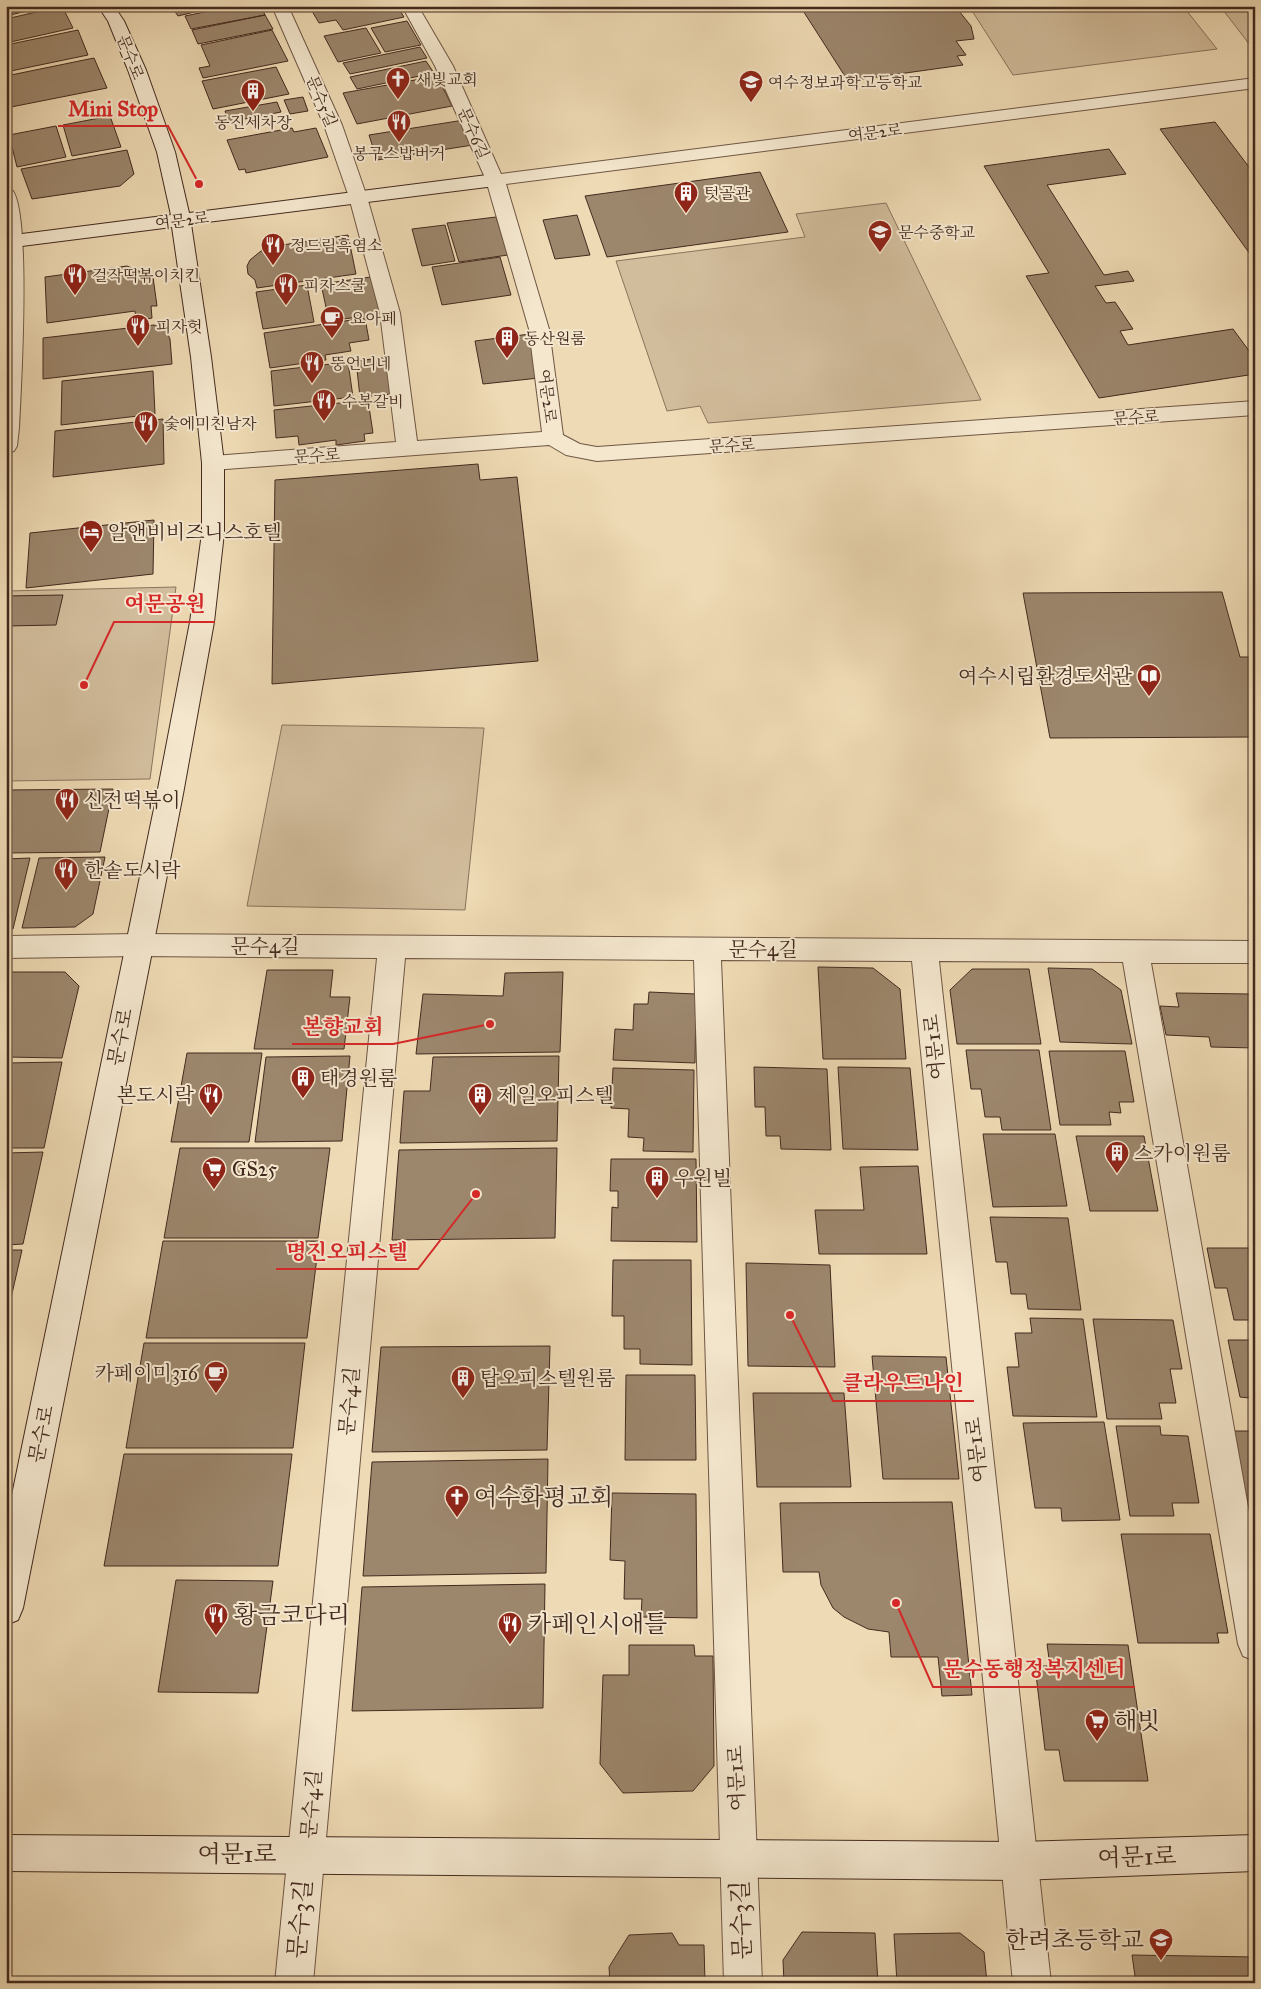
<svg xmlns="http://www.w3.org/2000/svg" width="1261" height="1989" font-family="'IM FELL Great Primer','Noto Serif KR',serif">
<style>
.green{fill:#d1bc9b;stroke:#8a735d}
.building{fill:#9c866c;stroke:#432a1f}
.lines{fill:none;stroke-linecap:round;stroke-linejoin:round}
.street-casing{stroke:#6e5644;stroke-width:2}
.secondary-casing{stroke:#432a1f;stroke-width:2}
.street{fill:#f4e7ce;fill-rule:evenodd}
.secondary{fill:#f4e7ce;fill-rule:evenodd}
.labels{text-anchor:middle;stroke-width:4;stroke-linejoin:round;paint-order:stroke}
.far-street-label{font-size:16px;fill:#432a1f;stroke:#f4e7ce}
.far-poi-label{font-size:16px;fill:#432a1f;stroke:#f4e7ce;text-anchor:start}
.poi-label{font-size:20px;fill:#432a1f;stroke:#f4e7ce;text-anchor:start}
.street-label{font-size:20px;fill:#432a1f;stroke:#f4e7ce}
.near-poi-label{font-size:24px;fill:#432a1f;stroke:#f4e7ce;text-anchor:start}
.near-street-label{font-size:24px;fill:#432a1f;stroke:#f4e7ce}
.leader{fill:none;stroke:#d62828;stroke-width:2}
.callout-dot{fill:#d62828;stroke:#f4e7ce;stroke-width:2}
.callout-label{font-size:21px;text-anchor:middle;font-weight:bold;fill:#d62828;stroke:#f4e7ce;stroke-width:4;stroke-linejoin:round;paint-order:stroke}
</style>
<rect width="100%" height="100%" fill="#eedab4"/>
<filter id="stains"><feTurbulence type="fractalNoise" baseFrequency=".004" numOctaves="4"/><feColorMatrix values="0 0 0 0 .2 0 0 0 0 .09 0 0 0 0 .02 0 0 0 .5 -.17"/></filter>
<radialGradient id="worn" r=".72"><stop offset=".6" stop-color="#630" stop-opacity="0"/><stop offset="1" stop-color="#630" stop-opacity=".3"/></radialGradient>
<path class="green" d="M969,6H1183L1217,49L1013,75Z
M1220,6H1255V48L1253,49Z
M886,203L981,400L708,423L700,406L667,411L616,261L805,237L796,214Z
M176,587L150,779L6,781V591Z
M282,725L484,728L465,910L247,906Z"/>
<path class="building" d="M6,6H48L6,16Z
M62,6L73,28L6,43V30L9,29L6,19Z
M171,6H219L178,16Z
M233,6H261L265,15L191,29L185,16Z
M309,6H397L404,17L343,30L336,20L319,23Z
M800,6H955L971,26L974,39L956,41L966,55L957,56L963,65L848,81Z
M265,15L273,29L198,44L192,30Z
M407,21L421,45L385,52L371,28Z
M366,28L381,53L338,62L324,36Z
M78,30L88,55L6,72V45Z
M272,30L288,61L203,78L199,68L210,66L201,45Z
M420,47L427,58L350,74L343,63Z
M94,58L107,88L6,108V76Z
M426,61L434,73L357,89L350,77Z
M276,67L289,94L213,109L202,81Z
M437,76L452,106L357,124L343,93Z
M303,97L308,111L290,114L284,100Z
M277,102L281,112L229,122L225,111Z
M110,116L121,147L72,156L63,125Z
M464,120L473,145L377,160L369,135Z
M1215,122L1255,175V261L1160,129Z
M56,126L66,157L17,167L9,135Z
M292,128L294,132L316,128L328,157L246,173L245,169L239,170L227,140Z
M1109,149L1126,174L1047,185L1104,275L1128,271L1134,281L1095,286L1106,303L1115,302L1133,329L1120,331L1128,345L1233,329L1255,359V374L1099,398L1026,276L1049,273L984,166Z
M127,150L134,174L120,186L32,199L21,169Z
M760,172L788,232L607,257L585,196Z
M577,215L590,255L555,259L543,220Z
M496,217L508,255L459,262L447,223Z
M445,225L455,261L422,266L412,229Z
M348,235L356,274L257,288L255,280L248,274L247,266L250,260L261,251L269,247Z
M500,257L511,295L442,305L432,267Z
M127,266L153,277L157,306H151L152,318L136,321L135,311L47,323L45,277Z
M371,277L380,314L329,321L321,284Z
M307,285L314,322L263,329L256,292Z
M365,318L369,340L349,343L351,351L325,355L326,360L270,368L264,333Z
M154,325L166,330L170,339L172,364L43,379V338Z
M530,334L539,378L483,384L475,341Z
M389,357L394,394L360,397L356,361Z
M348,362L353,397L274,406L271,371Z
M153,371L155,414L61,425L62,381Z
M368,400L373,433L364,434L365,441L336,445V440L299,445L298,436L276,438L274,410Z
M163,419L164,464L53,477L55,431Z
M478,464L480,480L517,477L538,661L272,684L275,480Z
M154,520L153,574L26,588L30,533Z
M1222,592L1240,657H1255V737L1050,738L1023,593Z
M63,595L56,625L6,626V596Z
M113,789L100,852L6,853V790Z
M105,857L93,914L75,927L22,928L39,858Z
M30,858L13,929H6V859Z
M818,967L873,968L900,989L906,1059H823Z
M1048,968L1092,969L1121,990L1132,1044L1060,1042Z
M972,969H1029L1041,1044H957L950,990Z
M267,970H333L330,997H350L344,1049H254Z
M6,972H65L79,986L62,1058L6,1057Z
M563,972L560,1052L416,1054L423,994L503,996L505,973Z
M649,992L696,994L695,1063L613,1060L615,1029L633,1030L634,1004H648Z
M1176,993L1249,994L1255,1023V1048L1211,1047L1209,1037L1166,1035L1160,1006L1179,1007Z
M966,1050H1039L1051,1130H1002L1000,1117H985L981,1089H971Z
M1049,1051H1125L1134,1102H1119L1121,1113L1109,1112L1111,1125H1060Z
M187,1053H262L249,1142H171Z
M350,1056L342,1141L255,1142L266,1057Z
M559,1056L557,1141L400,1143L404,1091H430L433,1057Z
M62,1062L44,1148H6V1063Z
M754,1067L827,1069L831,1150L781,1149L780,1136H766L765,1107H755Z
M838,1067L910,1068L918,1150L843,1149Z
M613,1068L694,1070L693,1152L643,1151L644,1138L628,1137L629,1109L611,1108Z
M983,1134H1055L1067,1206L993,1207Z
M1076,1136H1144L1158,1211H1090Z
M180,1148H330L318,1238H164Z
M557,1148L555,1238L392,1240L399,1150Z
M43,1152L23,1244L6,1245V1153Z
M611,1159H696L697,1242L611,1241L612,1207L618,1208V1191H610Z
M918,1166L927,1254H819L815,1210H864L860,1167Z
M990,1217L1068,1218L1081,1310L1028,1309L1026,1294H1011L1007,1262H996Z
M163,1241H319L307,1338H146Z
M1207,1248H1255V1335L1250,1320H1234L1227,1288H1215Z
M6,1250H22L6,1320Z
M613,1260H691L692,1365L640,1364V1349H624V1316H612Z
M746,1263L830,1265L835,1367L748,1366Z
M1030,1318L1083,1319L1097,1417L1013,1416L1007,1367H1019L1015,1333H1032Z
M1093,1319L1173,1320L1182,1369H1170L1176,1403H1159L1162,1419H1107Z
M1228,1340H1255V1418L1250,1398L1240,1397Z
M144,1343H305L293,1448H126Z
M550,1346L547,1450L372,1452L381,1347Z
M872,1356L946,1357L959,1479H883Z
M626,1375H695L696,1460H625Z
M753,1393H844L851,1487H757Z
M1104,1422L1120,1520L1062,1521L1061,1508H1035L1023,1423Z
M1116,1426H1160L1161,1435L1188,1436L1199,1503H1172L1174,1516H1130Z
M1234,1431H1255V1506H1248Z
M124,1454H292L278,1566H104Z
M548,1459L546,1573L363,1576L372,1462Z
M612,1493L696,1494L697,1618L641,1617L642,1599H624L625,1561L610,1560Z
M952,1502L972,1695L942,1696L938,1657H891L889,1632L868,1629L844,1617L833,1608L821,1585L819,1572H783L780,1503Z
M1121,1534H1210L1228,1633H1217L1219,1643H1138Z
M176,1580L273,1581L258,1693L158,1692Z
M545,1584L543,1708L352,1711L362,1587Z
M1047,1644L1128,1645L1148,1781H1064L1059,1750H1045L1035,1666H1050Z
M629,1645H694L695,1656H713L714,1766L693,1791L623,1793L600,1764L603,1675H629Z
M802,1932L875,1933L878,1983H784L783,1960Z
M672,1933L679,1945H704L705,1983H610L609,1967L629,1935Z
M960,1933L984,1952L987,1983H897L894,1934Z
M1132,1955L1255,1957V1983H1136Z"/>
<g class="lines">
<defs>
<path id="street" d="M272,6H288L342,125L367,197L400,313L417,441L542,432L529,329L486,180L435,66L402,6H418L453,66L501,174L1255,78V88L506,184L549,329L563,435L580,444L597,447L1255,401V415L597,461L566,455L549,445L213,470L205,468L202,463L205,458L213,456L396,442L380,313L349,197L324,125Z
M6,189L13,191C31,217 21,389 19,428L17,446L14,451L6,453Z
M138,934L1255,941V963H1151L1255,1546V1661L1243,1656L1238,1644L1123,962L939,961L1051,1983H1013L912,961L721,960L762,1983H724L694,960L405,958L313,1983H275L377,958L138,956L6,958V936Z"/>
<path id="secondary" d="M98,6H114L124,21L146,70L175,152L189,213L495,174L502,176L504,180L502,184L495,186L191,224L211,357L224,463V533L214,622L183,794L23,1608L18,1620L6,1625V1524L157,794L190,622L202,533V463L191,357L172,227L6,248V236L171,215L157,152L128,70L108,21Z
M6,1835L1019,1842L1255,1835V1871L1019,1880L6,1871Z"/>
</defs>
<use href="#street" class="street-casing"/>
<use href="#secondary" class="secondary-casing"/>
<use href="#street" class="street"/>
<use href="#secondary" class="secondary"/>
</g>
<defs>
<symbol id="church-pin" viewBox="-11 -11 22 30"><path d="M0 17L-7.5 6A9.5 9.5 0 1 1 7.5 6Z" fill="#8f2418" stroke="#f4e7ce"/><path d="M-1.2-6h2.4v3.5h3.3v2.4h-3.3V6h-2.4V-.1h-3.3v-2.4h3.3Z" fill="#fff"/></symbol>
<symbol id="school-pin" viewBox="-11 -11 22 30"><path d="M0 17L-7.5 6A9.5 9.5 0 1 1 7.5 6Z" fill="#8f2418" stroke="#f4e7ce"/><path d="M0-5L7-2L0 1L-7-2ZM-4 1L0 2.5L4 1V4Q0 6-4 4Z" fill="#fff"/></symbol>
<symbol id="building-pin" viewBox="-11 -11 22 30"><path d="M0 17L-7.5 6A9.5 9.5 0 1 1 7.5 6Z" fill="#8f2418" stroke="#f4e7ce"/><path d="M-4-6H4V6H1V3H-1V6H-4ZM-2.5-4.3h1.7v1.8h-1.7ZM.8-4.3h1.7v1.8H.8ZM-2.5-1h1.7V.8h-1.7ZM.8-1h1.7V.8H.8Z" fill="#fff"/></symbol>
<symbol id="restaurant-pin" viewBox="-11 -11 22 30"><path d="M0 17L-7.5 6A9.5 9.5 0 1 1 7.5 6Z" fill="#8f2418" stroke="#f4e7ce"/><path d="M-5-6h1v4h1v-4h1v4h1v-4h1v5L-1.5 .5V6h-2V.5L-5-1ZM5-6V6H3V1.5H1.5Q1.5-4 5-6Z" fill="#fff"/></symbol>
<symbol id="cafe-pin" viewBox="-11 -11 22 30"><path d="M0 17L-7.5 6A9.5 9.5 0 1 1 7.5 6Z" fill="#8f2418" stroke="#f4e7ce"/><path d="M-5.5-4.5H6V0H3Q3 3.5 0 3.5H-2.5Q-5.5 3.5-5.5 0ZM3-3.2v2h1.7v-2ZM-6 4.5H4V6H-6Z" fill="#fff"/></symbol>
<symbol id="hotel-pin" viewBox="-11 -11 22 30"><path d="M0 17L-7.5 6A9.5 9.5 0 1 1 7.5 6Z" fill="#8f2418" stroke="#f4e7ce"/><path d="M-6-4.5h1.5V1H6V5H4.5V3h-9V5H-6ZM-4 0a1.8 1.8 0 1 1 3.6 0ZM.5 0V-2.5h3Q6-2.5 6 0Z" fill="#fff"/></symbol>
<symbol id="library-pin" viewBox="-11 -11 22 30"><path d="M0 17L-7.5 6A9.5 9.5 0 1 1 7.5 6Z" fill="#8f2418" stroke="#f4e7ce"/><path d="M-6-4Q-3-5.5-.7-3.5V5Q-3 3-6 4ZM6-4Q3-5.5 .7-3.5V5Q3 3 6 4Z" fill="#fff"/></symbol>
<symbol id="supermarket-pin" viewBox="-11 -11 22 30"><path d="M0 17L-7.5 6A9.5 9.5 0 1 1 7.5 6Z" fill="#8f2418" stroke="#f4e7ce"/><path d="M-6-5.5h2.5l.6 2H6L4.5 2H-2.5L-4.4-4H-6ZM-1.5 3.2a1.3 1.3 0 1 0 .1 0ZM3 3.2a1.3 1.3 0 1 0 .1 0Z" fill="#fff"/></symbol>
</defs>
<g fill-rule="evenodd">
<use href="#church-pin" x="384" y="65" width="28" height="38"/>
<use href="#school-pin" x="737" y="68" width="28" height="38"/>
<use href="#building-pin" x="239" y="77" width="28" height="38"/>
<use href="#restaurant-pin" x="385" y="108" width="28" height="38"/>
<use href="#building-pin" x="672" y="179" width="28" height="38"/>
<use href="#school-pin" x="866" y="218" width="28" height="38"/>
<use href="#restaurant-pin" x="259" y="231" width="28" height="38"/>
<use href="#restaurant-pin" x="61" y="261" width="28" height="38"/>
<use href="#restaurant-pin" x="272" y="271" width="28" height="38"/>
<use href="#cafe-pin" x="318" y="304" width="28" height="38"/>
<use href="#restaurant-pin" x="124" y="312" width="28" height="38"/>
<use href="#building-pin" x="493" y="324" width="28" height="38"/>
<use href="#restaurant-pin" x="298" y="349" width="28" height="38"/>
<use href="#restaurant-pin" x="310" y="387" width="28" height="38"/>
<use href="#restaurant-pin" x="132" y="409" width="28" height="38"/>
<use href="#hotel-pin" x="77" y="518" width="28" height="38"/>
<use href="#library-pin" x="1135" y="662" width="28" height="38"/>
<use href="#restaurant-pin" x="53" y="786" width="28" height="38"/>
<use href="#restaurant-pin" x="52" y="856" width="28" height="38"/>
<use href="#building-pin" x="289" y="1064" width="28" height="38"/>
<use href="#restaurant-pin" x="197" y="1081" width="28" height="38"/>
<use href="#building-pin" x="466" y="1081" width="28" height="38"/>
<use href="#building-pin" x="1103" y="1139" width="28" height="38"/>
<use href="#supermarket-pin" x="200" y="1155" width="28" height="38"/>
<use href="#building-pin" x="643" y="1164" width="28" height="38"/>
<use href="#cafe-pin" x="202" y="1359" width="28" height="38"/>
<use href="#building-pin" x="449" y="1364" width="28" height="38"/>
<use href="#church-pin" x="443" y="1483" width="28" height="38"/>
<use href="#restaurant-pin" x="202" y="1601" width="28" height="38"/>
<use href="#restaurant-pin" x="496" y="1610" width="28" height="38"/>
<use href="#supermarket-pin" x="1083" y="1707" width="28" height="38"/>
<use href="#school-pin" x="1147" y="1926" width="28" height="38"/>
</g>
<g class="labels">
<g class="far-street-label">
<text transform="translate(131 57) rotate(68)" y="6">문수로</text>
<text transform="translate(322 101) rotate(67)" y="6">문수5길</text>
<text transform="translate(875 132) rotate(-7)" y="6">여문2로</text>
<text transform="translate(474 133) rotate(66)" y="6">문수6길</text>
<text transform="translate(182 220) rotate(-7)" y="6">여문2로</text>
<text transform="translate(548 396) rotate(83)" y="6">여문2로</text>
<text transform="translate(1136 417) rotate(-4)" y="6">문수로</text>
<text transform="translate(732 445) rotate(-4)" y="6">문수로</text>
<text transform="translate(317 455) rotate(-4)" y="6">문수로</text>
</g>
<g class="far-poi-label">
<text x="416" y="85">새빛교회</text>
<text x="768" y="88">여수정보과학고등학교</text>
<text x="253" y="128" text-anchor="middle">동진세차장</text>
<text x="399" y="159" text-anchor="middle">봉구스밥버거</text>
<text x="704" y="199">텃골관</text>
<text x="898" y="238">문수중학교</text>
<text x="290" y="251">정드림흑염소</text>
<text x="92" y="281">걸작떡볶이치킨</text>
<text x="304" y="291">피자스쿨</text>
<text x="350" y="324">요아페</text>
<text x="156" y="332">피자헛</text>
<text x="524" y="344">동산원룸</text>
<text x="330" y="369">뚱언니네</text>
<text x="342" y="407">수복갈비</text>
<text x="164" y="429">숯에미친남자</text>
</g>
<g class="poi-label">
<text x="108" y="539">알앤비비즈니스호텔</text>
<text x="1132" y="683" text-anchor="end">여수시립환경도서관</text>
<text x="84" y="807">신전떡볶이</text>
<text x="84" y="877">한솥도시락</text>
<text x="320" y="1085">태경원룸</text>
<text x="194" y="1102" text-anchor="end">본도시락</text>
<text x="498" y="1102">제일오피스텔</text>
<text x="1134" y="1160">스카이원룸</text>
<text x="232" y="1176">GS25</text>
<text x="674" y="1185">우원빌</text>
<text x="198" y="1380" text-anchor="end">카페이미316</text>
<text x="480" y="1385">탑오피스텔원룸</text>
</g>
<g class="street-label">
<text x="265" y="953">문수4길</text>
<text x="763" y="956">문수4길</text>
<text transform="translate(120 1037) rotate(-79)" y="7">문수로</text>
<text transform="translate(934 1047) rotate(-96)" y="7">여문1로</text>
<text transform="translate(349 1401) rotate(-85)" y="7">문수4길</text>
<text transform="translate(41 1434) rotate(-79)" y="7">문수로</text>
<text transform="translate(976 1450) rotate(-96)" y="7">여문1로</text>
<text transform="translate(736 1778) rotate(-92)" y="7">여문1로</text>
<text transform="translate(311 1804) rotate(-85)" y="7">문수4길</text>
</g>
<g class="near-poi-label">
<text x="474" y="1505">여수화평교회</text>
<text x="234" y="1623">황금코다리</text>
<text x="528" y="1632">카페인시애틀</text>
<text x="1114" y="1729">해빗</text>
<text x="1144" y="1948" text-anchor="end">한려초등학교</text>
</g>
<g class="near-street-label">
<text x="237" y="1862">여문1로</text>
<text transform="translate(1137 1857) rotate(-2)" y="8">여문1로</text>
<text transform="translate(300 1919) rotate(-85)" y="8">문수3길</text>
<text transform="translate(741 1920) rotate(-92)" y="8">문수3길</text>
</g>
</g>
<path class="leader" d="M199 184L168 126H58M84 685L114 622H215M490 1024L393 1044H292M476 1194L418 1269H276M790 1315L833 1401H974M896 1603L933 1687H1135"/>
<g class="callout-dot">
<circle cx="199" cy="184" r="5"/>
<circle cx="84" cy="685" r="5"/>
<circle cx="490" cy="1024" r="5"/>
<circle cx="476" cy="1194" r="5"/>
<circle cx="790" cy="1315" r="5"/>
<circle cx="896" cy="1603" r="5"/>
</g>
<g class="callout-label">
<text x="113" y="116">Mini Stop</text>
<text x="165" y="611">여문공원</text>
<text x="343" y="1034">본향교회</text>
<text x="347" y="1259">명진오피스텔</text>
<text x="903" y="1390">클라우드나인</text>
<text x="1034" y="1676">문수동행정복지센터</text>
</g>
<rect width="1261" height="1989" fill="none" stroke="#eedab4" stroke-width="25"/>
<rect x="8" y="8" width="1246" height="1974" fill="none" stroke="#432a1f" stroke-width="2.5"/>
<rect x="12" y="12" width="1236" height="1964" fill="none" stroke="#432a1f"/>
<rect width="100%" height="100%" filter="url(#stains)"/>
<rect width="100%" height="100%" fill="url(#worn)"/>
</svg>
